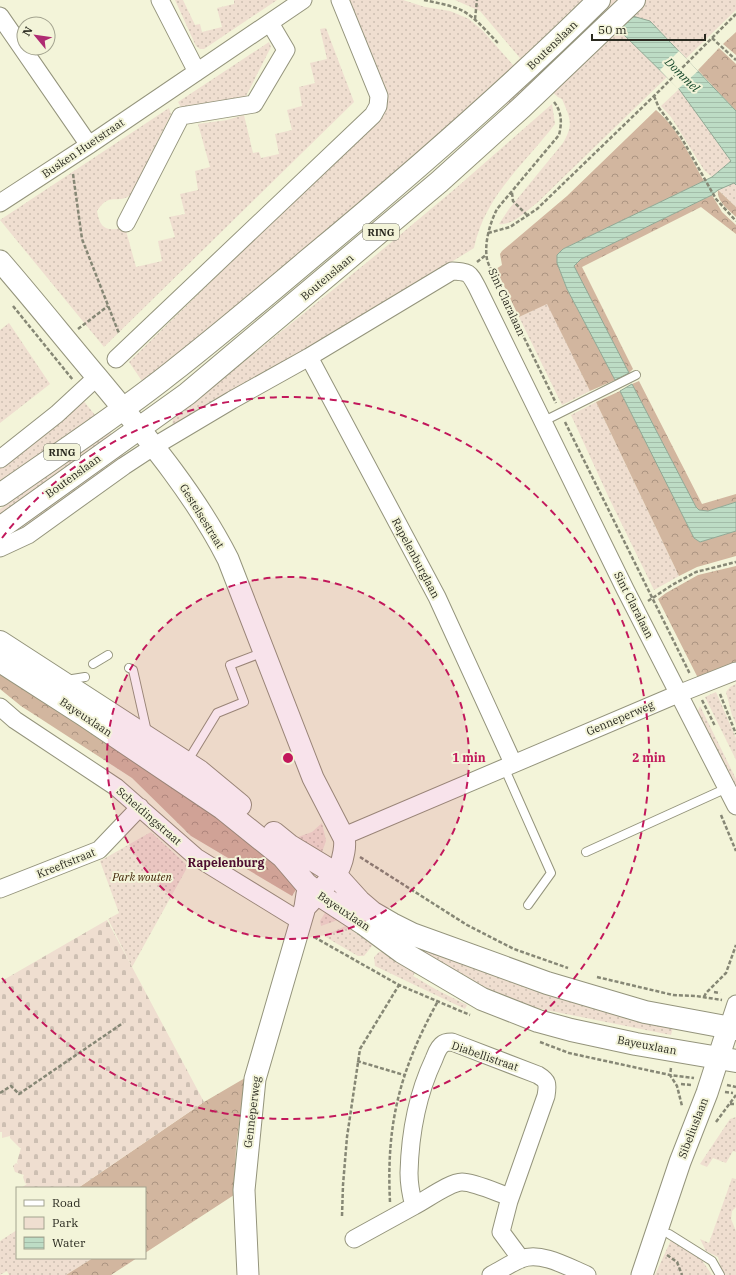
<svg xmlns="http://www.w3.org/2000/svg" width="736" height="1275" font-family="'IBM Plex Serif',serif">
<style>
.green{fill:url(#green-dots);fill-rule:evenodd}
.forest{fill:url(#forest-crowns)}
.cemetery{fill:url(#cemetery-stones)}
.water{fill:url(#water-rules);stroke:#91a794}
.pier{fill:#f3f4d9}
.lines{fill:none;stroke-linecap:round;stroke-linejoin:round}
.service-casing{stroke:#94947c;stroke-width:10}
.minor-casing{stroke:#94947c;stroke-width:19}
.tertiary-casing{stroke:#94947c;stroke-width:23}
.secondary-casing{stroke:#94947c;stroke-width:24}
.primary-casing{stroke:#94947c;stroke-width:24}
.path{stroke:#868775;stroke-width:2.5;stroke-dasharray:4 2;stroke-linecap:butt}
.service{stroke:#fff;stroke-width:8}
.minor{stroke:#fff;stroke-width:17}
.tertiary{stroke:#fff;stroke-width:21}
.secondary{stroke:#fff;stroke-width:22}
.primary{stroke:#fff;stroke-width:22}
.ring{fill:none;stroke:#c2185b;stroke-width:2;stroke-dasharray:7 5}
.labels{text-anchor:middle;stroke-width:4;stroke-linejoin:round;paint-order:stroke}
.shield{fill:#f3f4d9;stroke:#666758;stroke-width:1}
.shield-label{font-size:10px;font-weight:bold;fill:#2a2a20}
.street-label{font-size:11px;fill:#2a2a20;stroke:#f3f4d9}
.park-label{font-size:11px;font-style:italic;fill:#3f2204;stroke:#f3f4d9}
.water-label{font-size:12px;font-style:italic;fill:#144729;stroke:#f3f4d9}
.neighbourhood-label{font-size:12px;font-weight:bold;fill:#4e0e30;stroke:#f3f4d9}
.centre{fill:#c2185b;stroke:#f3f4d9;stroke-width:2}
.ring-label{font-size:12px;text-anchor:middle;font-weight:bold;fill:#c2185b;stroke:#f3f4d9;stroke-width:4;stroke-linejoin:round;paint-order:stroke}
</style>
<defs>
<pattern id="green-dots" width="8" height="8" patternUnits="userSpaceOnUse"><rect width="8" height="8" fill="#efded0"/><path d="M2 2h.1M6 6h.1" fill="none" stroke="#cdbfb2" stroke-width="1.8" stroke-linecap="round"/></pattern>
<pattern id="forest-crowns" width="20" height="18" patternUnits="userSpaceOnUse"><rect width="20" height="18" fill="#d2b69f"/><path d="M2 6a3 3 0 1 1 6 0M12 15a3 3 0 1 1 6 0" fill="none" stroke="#ab9481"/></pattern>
<pattern id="cemetery-stones" width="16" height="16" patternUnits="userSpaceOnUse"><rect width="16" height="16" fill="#efded0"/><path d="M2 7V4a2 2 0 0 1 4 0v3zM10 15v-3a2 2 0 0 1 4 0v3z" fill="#cdbfb2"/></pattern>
<pattern id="water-rules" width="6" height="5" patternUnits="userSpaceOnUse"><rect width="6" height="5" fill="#bddcc5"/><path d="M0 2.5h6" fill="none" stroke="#a3bda9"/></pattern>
</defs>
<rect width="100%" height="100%" fill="#f3f4d9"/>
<path class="green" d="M175,0H183L195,25L200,24L202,32L222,27L217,8L234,4V0H277L204,49H200L196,46Z
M345,0H403L425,7L450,11L469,19L483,31L513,65L520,58L480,11L455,0H589L316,245L142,381L129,362L378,118Z
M609,0H624L509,107L504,101Z
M646,0H736V10L537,203C527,210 513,226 499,224L509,209L563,143C574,124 570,118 562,99L558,97L550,90ZM650,21L679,51L660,70L620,31Z
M326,28L354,102L104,347L0,220L169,108L171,114L131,195C116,205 110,191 97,211C100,230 108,232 125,227L136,267L162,261L158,241L175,237L169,217L185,214L180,194L198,190L195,171L210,167L198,124L227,120L244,115L253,153L259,152L261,158L279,154L275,134L292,130L287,110L302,106L299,87L315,83L310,63L327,59L320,29Z
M269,42L271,47L244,100L187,109L181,107L178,102Z
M679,89L731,161L712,177L704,170L671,117L661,106Z
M552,104L555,124C524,165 485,195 474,248L390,300L176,427L172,426L173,419L376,255L456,188Z
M734,183L736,185V207L718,190Z
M547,303L590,391L562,405L519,317Z
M9,323L50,384L0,423V330Z
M82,399L95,415L0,481V468L49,432Z
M596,402L679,576L654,590L609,498L571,415Z
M110,432L112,435L0,516V509Z
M123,449L124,458L18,531L0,541Z
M736,684V724L732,715L726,692L730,687Z
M716,692L736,738V760L705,697Z
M700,706L736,779V795L697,713Z
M322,823L326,841L321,855L318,856L298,837L312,832Z
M151,832L188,866L132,967L108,919L119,913L100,861Z
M355,906L674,1023L671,1035L541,1009L518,1005L451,976Z
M328,908L346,917L321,926L320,921Z
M354,922L371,938L372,946L364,956H358L324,936Z
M388,951L416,971L413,976L437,990L467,1005L465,1009L375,966L374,957L379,952Z
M736,1117V1152L733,1151L726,1163L713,1158L707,1167L700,1164L730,1119Z
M732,1178L736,1179V1207L732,1211L731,1219L736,1231V1275H725L722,1272L718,1257L706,1251L700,1239L709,1243Z
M17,1230V1258H93L66,1275H9L7,1271L0,1275V1241Z
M671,1240L699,1256L712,1275H655Z"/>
<path class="forest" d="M736,32V55L723,44Z
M719,48L736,64V111L698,70Z
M656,110C678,128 690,157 704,181L563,249L557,255V263L567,289L615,380L590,391L547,304L519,317L496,269L502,265L500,254L502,251L567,196Z
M718,190L736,207V217C729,210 716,201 718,190Z
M712,195L722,212L736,225V234L701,207L582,267L633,369L629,373L574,267L581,259Z
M639,381L702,504L736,494V502L708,511L699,510L696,507L632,384Z
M620,391L694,538L700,542L736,531V556L697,567L679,576L596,402Z
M736,566V664L699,680L658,599L666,593L698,575Z
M0,667L213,808L300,883L292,896L191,836L132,778L21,706L0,689Z
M245,1078L236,1148L234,1195L145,1253V1188H78L204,1102Z
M93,1258H137L111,1275H66Z"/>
<path class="cemetery" d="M107,920L204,1102L78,1188H21L27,1184L25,1183L23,1177L24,1175L15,1172L13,1166L16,1163L18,1164L17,1162L21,1148H20L10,1138V1136L2,1138V1132H0V982Z"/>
<path class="water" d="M629,15L650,21L736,111V185L734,183L718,190L712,195L581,259L574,266L629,373L615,380L567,289L557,263V255L563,249L712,177L731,161L679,89L620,31Z
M632,384L696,507L699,510L708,511L736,502V531L700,542L694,538L620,391Z"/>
<path class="pier" d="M679,51L698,71L678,89L660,70Z"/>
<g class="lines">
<defs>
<path id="service" d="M544,421L636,375
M93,664L108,655
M129,668L133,670L147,732
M66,680L85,677
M187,762L217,713L244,702L230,665L264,652
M504,767L551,873L528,905
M586,852L727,788
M669,1234L712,1261L720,1275"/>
<path id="minor" d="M160,0L197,72
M0,16L89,145
M181,116L254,104L286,50L270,23
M0,203L89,145L303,0
M126,223L181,116
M309,357L437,597L513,763
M116,359L373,115L378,106L379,96L340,0
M0,459L57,414L97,377
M0,548L28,535L124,466L153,447L232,400L309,357L452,271C469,272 469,272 477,287L625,589L736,806
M0,707L15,720L116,787L196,857L300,921
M344,836L678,694L736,671
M0,889L99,850L140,807
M728,1028L736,1004
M510,1197C498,1193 474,1182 462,1182C450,1182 426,1200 414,1206C411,1195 409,1184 409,1173C410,1133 417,1095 434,1059C436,1054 438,1047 443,1044C445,1042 449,1042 452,1042L538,1075C548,1081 548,1084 546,1096L509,1201L501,1232L521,1259
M354,1239L414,1206
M491,1275C501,1270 511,1263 521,1259C541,1251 568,1267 587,1275"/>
<path id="tertiary" d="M0,261C33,299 65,339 97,377C145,435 194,492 228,559L313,778L344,838C346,845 343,859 340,866C337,873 311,901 305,907
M248,1275L244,1190L255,1079L305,907L307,894
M642,1275L680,1162L707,1093L728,1028"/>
<path id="secondary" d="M0,642L199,771L240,805
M0,661L84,715L222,808L283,857L306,884L324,898L364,924L402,952L482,999L538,1021L571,1030L636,1044L736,1061
M274,833L290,846L328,869L340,880L359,901L373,913L392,924L412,934L547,983L645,1012L736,1029"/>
<path id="primary" d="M0,495C58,454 117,416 172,372C218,336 263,298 308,260C408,177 506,92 599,0
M0,528L187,394L439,182L522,107L634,0"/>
</defs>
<use href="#service" class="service-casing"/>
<use href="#minor" class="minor-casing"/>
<use href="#tertiary" class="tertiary-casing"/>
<use href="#secondary" class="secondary-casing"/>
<use href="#primary" class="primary-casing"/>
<path class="path" d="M424,0C437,3 451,5 463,11C477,19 488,33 499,44
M475,19L477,0
M712,38L736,60
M654,96L659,108L681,137L716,199L736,221
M554,102C562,112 562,123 559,135L497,209C490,223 484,243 487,259C488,264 491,269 493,274L556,403
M73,174L82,239L118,331L120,334
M512,193L513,201L528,216
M488,233L510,227L537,209L654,96L736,14
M477,262L486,255
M13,306L73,380
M78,329L108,306
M565,422L690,674
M648,601L672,585L696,572L736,562
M720,694L736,734
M702,700L715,726
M721,815L736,851
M360,857L467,925L514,949L568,968
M314,937L399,985L470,1015
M597,977L673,995L696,996L722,1000
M714,992L720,993
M704,997L706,993L726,973L736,945
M540,1042L569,1053L670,1075L694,1078
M357,1061L404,1075
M671,1068L670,1075L677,1086L682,1106
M681,1084L691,1085
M727,1085L736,1087
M725,1092L733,1093
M0,1093L11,1086L19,1094L123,1023
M730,1104H736
M716,1122L736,1095
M390,1202C386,1123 400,1070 438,1001
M342,1216L343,1185L347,1137L360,1049L399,985
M667,1255L677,1262L682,1275"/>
<use href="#service" class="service"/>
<use href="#minor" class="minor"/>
<use href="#tertiary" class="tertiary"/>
<use href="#secondary" class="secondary"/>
<use href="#primary" class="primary"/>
</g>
<circle cx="288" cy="758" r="181" fill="#c2185b" fill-opacity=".12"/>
<g class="ring">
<circle cx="288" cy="758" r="181"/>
<path d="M2 538A361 361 0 1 1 2 978"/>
</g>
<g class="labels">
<g class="shield">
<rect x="363" y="224" width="36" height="16" rx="3"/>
<rect x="44" y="444" width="36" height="16" rx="3"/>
</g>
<g class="shield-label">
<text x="381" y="236">RING</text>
<text x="62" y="456">RING</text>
</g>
<g class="street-label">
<text transform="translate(552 45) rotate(-44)" y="4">Boutenslaan</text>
<text transform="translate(83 148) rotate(-34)" y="4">Busken Huetstraat</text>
<text transform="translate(327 277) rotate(-40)" y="4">Boutenslaan</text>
<text transform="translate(507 302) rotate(65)" y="4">Sint Claralaan</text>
<text transform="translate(73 476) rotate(-36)" y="4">Boutenslaan</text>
<text transform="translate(202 516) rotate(58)" y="4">Gestelsestraat</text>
<text transform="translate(416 558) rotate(62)" y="4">Rapelenburglaan</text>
<text transform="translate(634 605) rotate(63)" y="4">Sint Claralaan</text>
<text transform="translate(86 717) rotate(34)" y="4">Bayeuxlaan</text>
<text transform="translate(620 718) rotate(-23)" y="4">Genneperweg</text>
<text transform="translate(149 816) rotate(41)" y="4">Scheidingstraat</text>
<text transform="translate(66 863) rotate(-22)" y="4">Kreeftstraat</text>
<text transform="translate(344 911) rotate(34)" y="4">Bayeuxlaan</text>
<text transform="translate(647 1045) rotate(11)" y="4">Bayeuxlaan</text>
<text transform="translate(485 1056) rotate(19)" y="4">Diabellistraat</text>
<text transform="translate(252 1112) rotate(-83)" y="4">Genneperweg</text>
<text transform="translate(693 1128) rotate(-69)" y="4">Sibeliuslaan</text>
</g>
<g class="park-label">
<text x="142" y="881">Park wouten</text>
</g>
<g class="water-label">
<text transform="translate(682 75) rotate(45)" y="4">Dommel</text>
</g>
<g class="neighbourhood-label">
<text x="226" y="867">Rapelenburg</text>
</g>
</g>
<circle cx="288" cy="758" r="6" class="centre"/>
<g class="ring-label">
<text x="469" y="762">1 min</text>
<text x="649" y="762">2 min</text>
</g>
<rect x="16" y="1187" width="130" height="72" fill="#f3f4d9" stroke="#a3a38f"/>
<rect x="24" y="1200" width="20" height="6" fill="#ffffff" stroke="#a3a38f"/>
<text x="52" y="1207" font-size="12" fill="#2a2a20">Road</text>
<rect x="24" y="1217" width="20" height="12" fill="#efded0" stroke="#a3a38f"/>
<text x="52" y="1227" font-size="12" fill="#2a2a20">Park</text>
<rect x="24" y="1237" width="20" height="12" fill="url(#water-rules)" stroke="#a3a38f"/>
<text x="52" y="1247" font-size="12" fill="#2a2a20">Water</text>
<g transform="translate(36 36) rotate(299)"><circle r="19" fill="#f3f4d9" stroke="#a3a38f"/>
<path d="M0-3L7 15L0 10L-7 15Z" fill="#af2b72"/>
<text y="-6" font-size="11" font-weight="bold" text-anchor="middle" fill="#2a2a20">N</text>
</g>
<path d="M592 34v6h113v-6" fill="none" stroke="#2a2a20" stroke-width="2"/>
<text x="598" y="34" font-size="12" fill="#2a2a20" stroke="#f3f4d9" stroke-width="3" paint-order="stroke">50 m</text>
</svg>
